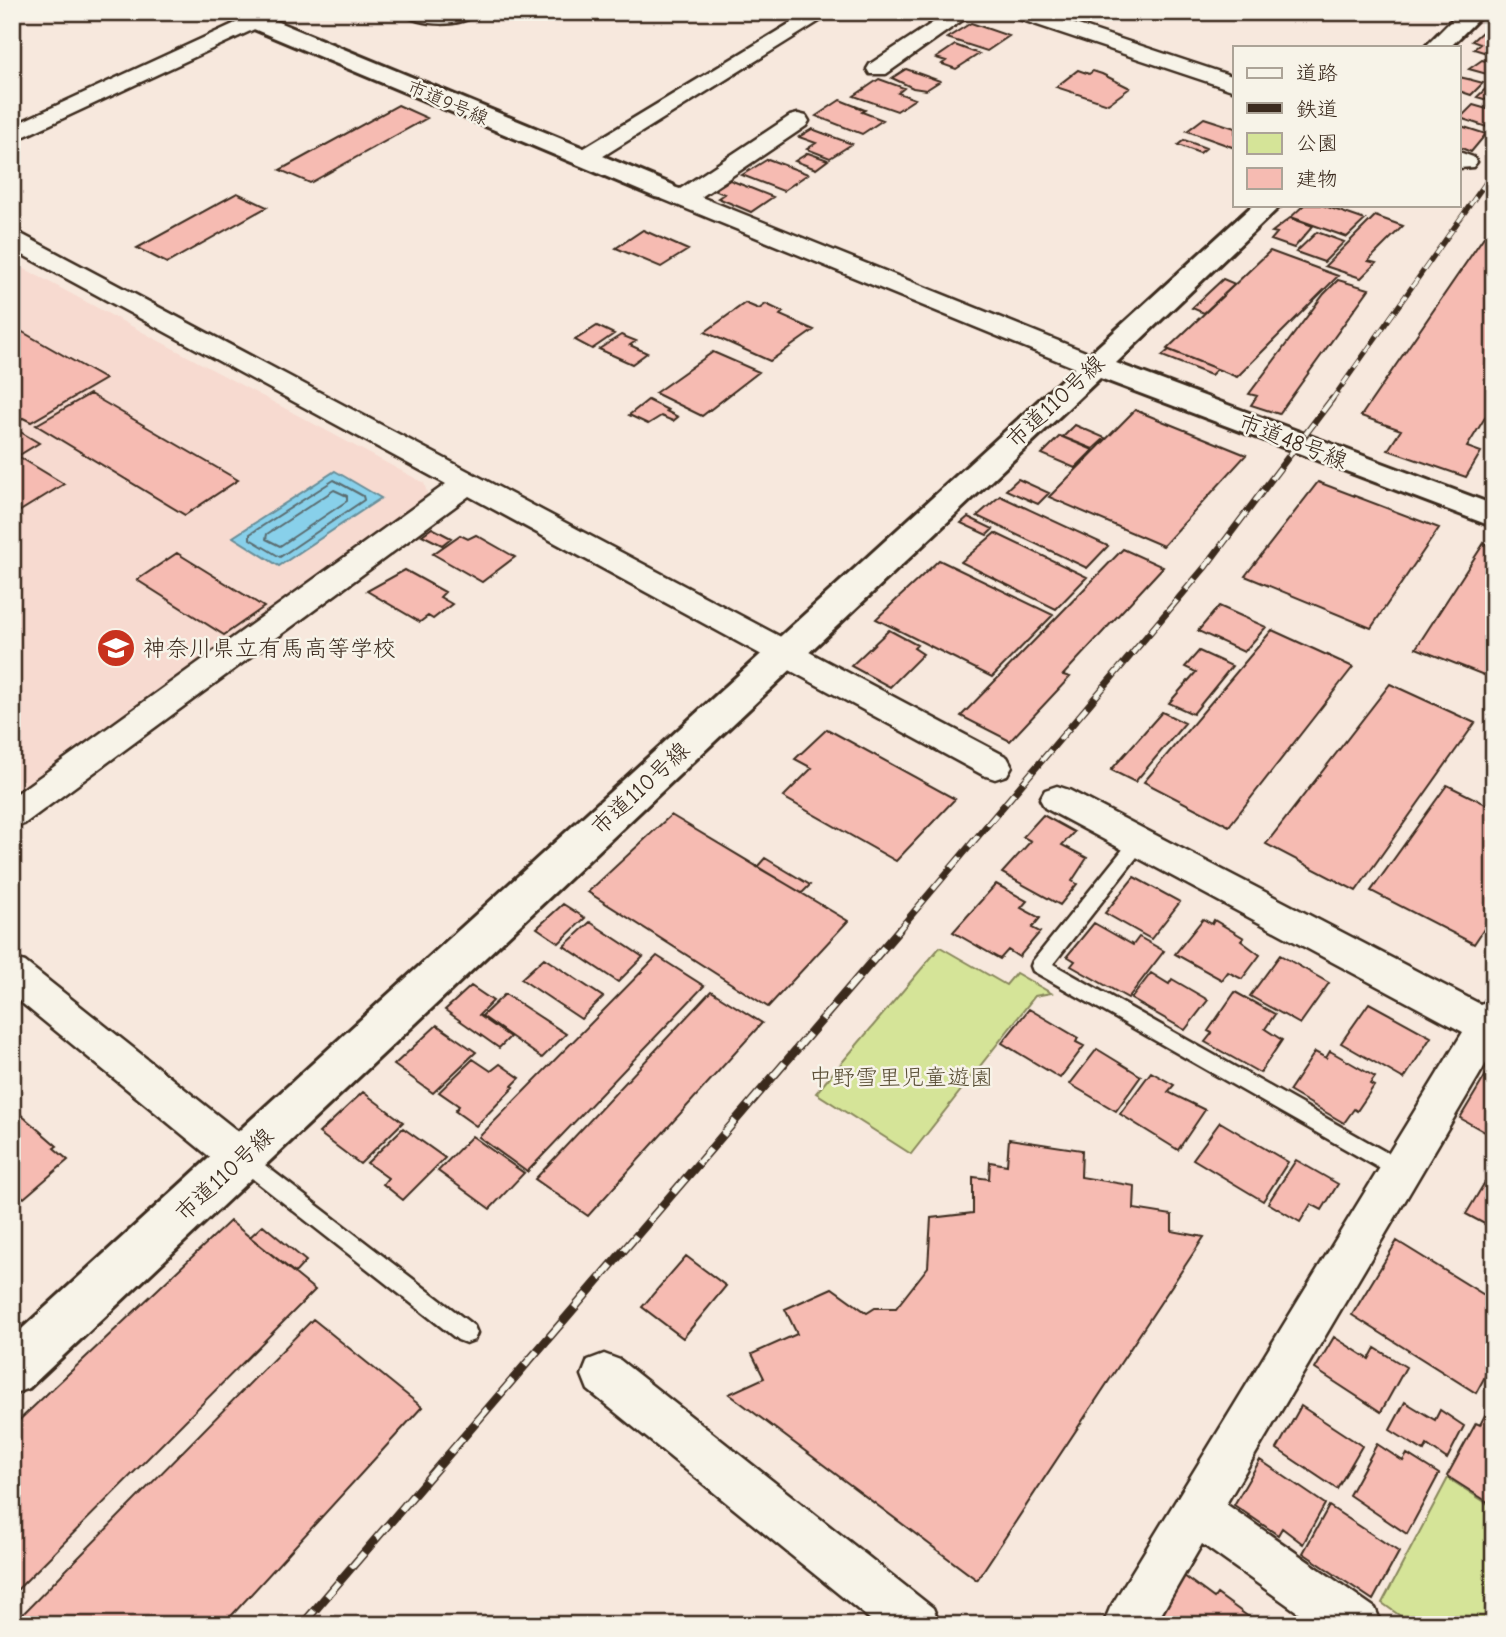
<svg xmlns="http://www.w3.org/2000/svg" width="1506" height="1637" font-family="'Comic Neue','Klee One',sans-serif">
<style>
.built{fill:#f7dad0}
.green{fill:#d5e498;stroke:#88875b;stroke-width:2}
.water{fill:#88d0ea;stroke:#698e98;stroke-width:2}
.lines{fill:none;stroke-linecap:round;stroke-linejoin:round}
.shore{stroke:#5a6c70;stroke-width:2}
.building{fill:#f6bbb2;stroke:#3b2a1e;stroke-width:2}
.service-casing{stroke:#3b2a1e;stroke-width:5}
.minor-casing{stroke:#3b2a1e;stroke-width:5}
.tertiary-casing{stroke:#3b2a1e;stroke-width:6}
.service{fill:#f7f3e8;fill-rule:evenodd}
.minor{fill:#f7f3e8;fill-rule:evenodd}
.tertiary{fill:#f7f3e8;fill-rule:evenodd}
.rail-far2-casing{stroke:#3b2a1e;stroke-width:5}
.rail-far1-casing{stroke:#3b2a1e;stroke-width:7}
.rail-casing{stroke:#3b2a1e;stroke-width:9}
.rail-far2{stroke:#f7f3e8;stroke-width:3.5;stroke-dasharray:10;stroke-linecap:butt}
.rail-far1{stroke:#f7f3e8;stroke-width:4.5;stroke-dasharray:14;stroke-linecap:butt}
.rail{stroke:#f7f3e8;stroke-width:6;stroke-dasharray:19;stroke-linecap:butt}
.labels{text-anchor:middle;stroke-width:5;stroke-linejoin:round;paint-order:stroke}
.far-street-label{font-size:19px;fill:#3b2a1e;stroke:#f7f3e8}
.street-label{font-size:23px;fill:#3b2a1e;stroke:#f7f3e8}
.poi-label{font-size:23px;fill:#3b2a1e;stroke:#f7f3e8;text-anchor:start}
.park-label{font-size:23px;fill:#5a4f36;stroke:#f7f3e8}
</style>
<rect width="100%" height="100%" fill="#f7e8dd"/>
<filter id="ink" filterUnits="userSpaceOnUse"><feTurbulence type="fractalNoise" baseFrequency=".0143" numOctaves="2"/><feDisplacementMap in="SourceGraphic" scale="14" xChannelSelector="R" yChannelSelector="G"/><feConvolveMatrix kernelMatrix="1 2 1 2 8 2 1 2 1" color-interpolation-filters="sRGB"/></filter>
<g filter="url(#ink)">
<path class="built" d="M12,262L424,483L429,499L12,798Z"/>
<path class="green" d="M940,947L1006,985L1016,973L1051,993L1035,996L911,1154L816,1093Z
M1448,1478L1494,1508V1625H1413L1382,1603Z"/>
<path class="water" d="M335,471L381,498L279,566L233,537Z"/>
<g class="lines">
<path class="shore" d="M334,480L363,496L364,500L280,557L250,539V534Z
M334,490L347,496V501L280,546L266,539L267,534Z"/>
</g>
<path class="building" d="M971,23L1009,36L987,51L947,38Z
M1483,31L1494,34L1493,55L1474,49L1480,44L1472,41Z
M955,45L979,54L956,69L942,64L946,61L936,58Z
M1482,60L1494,63V76L1469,69Z
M906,69L940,81L926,90L913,88L892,78Z
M1078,70L1089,74L1093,71L1102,74L1130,88L1108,104L1056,87Z
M1459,77L1468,79L1483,83L1471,95L1459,91Z
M879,79L904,88L898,93L915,99L897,111L854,96Z
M1493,82L1494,102L1477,97Z
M840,100L865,110L862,112L883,120L862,134L816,116Z
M398,105L427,118L310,183L280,170Z
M1473,105L1494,111V124L1490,128L1460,118Z
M1204,118L1235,128V148L1187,131Z
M1461,126L1486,134L1471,152L1459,147Z
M812,129L852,144L830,158L807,149L816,143L799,137Z
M1184,140L1206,148L1200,153L1178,145Z
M808,153L828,160L816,169L795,161Z
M768,159L808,174L783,191L742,175Z
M730,180L773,197L751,212L718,198L724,194L714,190Z
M237,193L267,207L167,263L137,248Z
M1304,205H1322L1365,220L1347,237L1291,217Z
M1375,216L1403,226L1368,261L1376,263L1361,278L1325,266Z
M1290,218L1313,226L1294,248L1271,240L1277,233L1272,232Z
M1494,222V403L1467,447L1481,452L1466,477L1388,450L1401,430L1361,416Z
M643,230L688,250L661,267L616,248Z
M1317,232L1344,242L1324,262L1296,252Z
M1270,251L1338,276L1237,377L1167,349Z
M1223,279L1235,284L1204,313L1192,308Z
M1338,280L1369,289L1279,414L1251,405L1257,396L1249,394L1324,294Z
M745,303L759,309L766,304L783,312L780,315L814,330L770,361L705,332Z
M12,326L105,379L31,422L23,418L12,424V417L17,414L12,412Z
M597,326L614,334L592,349L575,340Z
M621,335L636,341L630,345L647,353L632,364L599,349Z
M1169,350L1217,369L1211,375L1162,356Z
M713,352L759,372L702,416L655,393Z
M90,394L238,480L185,515L36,425Z
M648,400L668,410L666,411L678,417L673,421L661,416L648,424L629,415Z
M1135,410L1246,455L1163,546L1049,497Z
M1075,425L1105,438L1093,449L1063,437Z
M12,427L39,443L18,456L64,484L12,516Z
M1060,436L1093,450L1075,468L1042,454Z
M1018,479L1049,493L1038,504L1006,490Z
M1318,482L1439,528L1371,628L1245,576Z
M1000,496L1108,546L1087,568L977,516Z
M968,517L993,529L987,535L961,523Z
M432,528L451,538L442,545L422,535Z
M995,533L1087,577L1056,609L961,562Z
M460,535L468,539L476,535L515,557L482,582L433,554Z
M1484,543L1494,547V679L1416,648Z
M1123,549L1163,567L1063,675L1070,677L1010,741L961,716Z
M177,553L264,607L224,635L137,580Z
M939,560L1053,615L992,677L876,619Z
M405,570L445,592L440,597L452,604L433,619L428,616L420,622L367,591Z
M1219,606L1266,627L1244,652L1198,631Z
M889,630L917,645L914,648L923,654L890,687L851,666Z
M1272,630L1353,667L1229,826L1144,782Z
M1199,651L1232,666L1193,714L1169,703L1196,672L1185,667Z
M1390,684L1475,723L1356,891L1266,844Z
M1162,712L1185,723L1135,782L1111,770Z
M827,729L955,799L896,861L783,797L812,768L795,759Z
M1447,785L1494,808V914L1474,944L1371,891Z
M671,815L848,921L768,1007L588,892Z
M1043,815L1074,832L1062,845L1087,858L1072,881L1077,884L1060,905L1002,873L1031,841L1023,837Z
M765,858L810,885L802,893L757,867Z
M1134,877L1180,902L1151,939L1105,913Z
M996,884L1027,901L1021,908L1040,918L1032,928L1040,932L1019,957L1008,950L1000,959L953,932Z
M563,904L585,918L559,943L537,928Z
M1203,919L1212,924L1214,920L1244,938L1241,941L1260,955L1242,979L1228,972L1222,980L1175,954Z
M590,922L643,957L618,982L564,946Z
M1094,923L1133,945L1139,937L1164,951L1128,998L1071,966L1075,961L1067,956Z
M1280,955L1329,983L1300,1024L1250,996Z
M657,956L704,986L527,1172L479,1137Z
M544,958L603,997L581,1019L521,979Z
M1151,973L1169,984L1172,979L1208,1000L1185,1030L1131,999Z
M471,986L493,1001L479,1015L510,1037L499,1048L445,1010Z
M711,991L762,1023L588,1216L535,1179Z
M1235,992L1275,1014L1265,1029L1282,1040L1260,1073L1205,1042L1212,1033L1208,1031Z
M505,994L566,1034L542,1058L482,1016Z
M1369,1003L1431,1037L1404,1079L1341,1043Z
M1029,1009L1078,1038L1076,1042L1084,1046L1060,1078L1002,1043Z
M437,1025L476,1052L433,1093L394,1065Z
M1097,1049L1141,1076L1116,1111L1070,1084Z
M1330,1051L1375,1077L1370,1084L1374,1086L1357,1111L1354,1109L1344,1123L1289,1091L1315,1052L1326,1058Z
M473,1059L491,1071L500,1064L520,1078L512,1086L514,1087L476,1126L455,1111L459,1106L439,1092Z
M1151,1072L1174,1085L1168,1092L1205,1110L1178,1150L1120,1114Z
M1487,1073L1494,1077V1137L1460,1118Z
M363,1092L403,1122L360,1164L319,1133Z
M12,1107L57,1146L54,1148L68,1160L24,1198L12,1188Z
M1220,1122L1288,1162L1263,1201L1193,1159Z
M403,1128L445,1158L403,1200L383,1184L388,1178L367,1163Z
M472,1136L524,1173L490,1209L438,1171Z
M1009,1139L1082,1150L1081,1177L1135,1186L1134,1209L1172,1215V1231L1204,1237L977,1580L729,1394L764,1378L752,1354L797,1334L785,1309L832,1288L867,1313L875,1308H896L928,1267L931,1218L973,1213V1177L989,1179L990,1162L1007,1165Z
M1296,1160L1338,1184L1322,1210L1311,1204L1300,1222L1268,1203Z
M1491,1172L1494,1173V1229L1466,1214Z
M230,1221L315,1290L12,1595V1427Z
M263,1225L306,1261L295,1273L250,1237Z
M1397,1241L1494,1301V1360L1476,1393L1352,1315Z
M686,1256L726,1286L683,1338L642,1307Z
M313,1319L422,1407L223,1625H12Z
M1334,1337L1369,1359L1375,1348L1406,1367L1381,1412L1315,1369Z
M1405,1402L1435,1420L1440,1410L1464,1426L1447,1459L1427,1445L1424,1451L1390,1430Z
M1490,1405L1494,1407V1506L1447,1476L1476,1423L1480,1425Z
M1301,1406L1362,1446L1337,1489L1277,1449Z
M1377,1444L1403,1461L1407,1454L1439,1474L1407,1534L1349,1495Z
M1260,1460L1325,1504L1303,1544L1282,1528L1278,1535L1234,1505Z
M1329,1506L1399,1552L1373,1600L1303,1553Z
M1184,1576L1214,1598L1217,1594L1257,1623L1256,1625H1155Z"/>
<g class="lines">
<defs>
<path id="service" d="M400,12L440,17L481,12C460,28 421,27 400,12Z
M1138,836L1144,838L1147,843L1144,848L1053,964L1407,1164L1410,1170L1407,1176L1400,1179L1393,1176L1033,971L1031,966L1033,961L1132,838Z
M241,1149L248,1152L474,1326L477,1333L474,1340L466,1343L458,1340L234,1164L231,1158L234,1152Z"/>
<path id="minor" d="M809,12H834L592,163H576L572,158L576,153Z
M949,12H974L886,74H870L867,69L870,64Z
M1007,12H1039L1235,77V91L1010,16Z
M253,15L261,16L264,21L261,26L12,142V126Z
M798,114L806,116L809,121L806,126L701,197L1103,359L1107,365L1103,371L1093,373L1083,371L655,196L652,191L655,186L664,184L680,189L790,116Z
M1459,152L1473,157L1477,162L1473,167L1459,168Z
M12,232L21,234L1007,757L1012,766L1007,775L995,779L983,775L469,496L24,824L12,828V797L446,484L12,249Z
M1057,786L1069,790L1480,1004L1494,999V1050L1226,1504L1375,1608L1382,1625H1316L1202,1544L1155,1625H1103L1110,1608L1463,1032L1045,808L1040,799L1045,790Z
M12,958L25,962L255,1145L261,1158L255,1171L241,1176L227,1171L12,995Z
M604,1354L620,1360L933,1608L940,1625H877L588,1390L582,1375L588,1360Z"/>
<path id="tertiary" d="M222,12H254L673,185L677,191L673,197L664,199L655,197L225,17Z
M1460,12H1485L1450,47H1425Z
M1253,205H1281L1116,363L1494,505V527L1100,378L29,1388L12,1394V1338Z"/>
</defs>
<use href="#service" class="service-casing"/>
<use href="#minor" class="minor-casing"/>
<use href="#tertiary" class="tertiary-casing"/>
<use href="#service" class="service"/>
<use href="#minor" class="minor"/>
<use href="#tertiary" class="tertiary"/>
<defs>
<path id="rail-far2" d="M1331,401L1494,171"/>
<path id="rail-far1" d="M897,932L1206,566L1332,399"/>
<path id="rail" d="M302,1625L899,930"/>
</defs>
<use href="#rail-far2" class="rail-far2-casing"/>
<use href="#rail-far1" class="rail-far1-casing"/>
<use href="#rail" class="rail-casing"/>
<use href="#rail-far2" class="rail-far2"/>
<use href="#rail-far1" class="rail-far1"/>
<use href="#rail" class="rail"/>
</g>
</g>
<defs>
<symbol id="school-disc" viewBox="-11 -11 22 22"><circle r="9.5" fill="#c8321e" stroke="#f7f3e8"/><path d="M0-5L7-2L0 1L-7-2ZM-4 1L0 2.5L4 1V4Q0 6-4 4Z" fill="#fff"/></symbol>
</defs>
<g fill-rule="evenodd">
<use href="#school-disc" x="94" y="626" width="44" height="44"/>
</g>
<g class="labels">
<g class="far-street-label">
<text transform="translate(448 102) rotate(23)" y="7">市道9号線</text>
</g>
<g class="street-label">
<text transform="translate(1055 401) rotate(-43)" y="8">市道110号線</text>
<text transform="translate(1293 441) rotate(21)" y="8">市道48号線</text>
<text transform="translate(640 788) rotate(-43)" y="8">市道110号線</text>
<text transform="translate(224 1174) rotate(-43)" y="8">市道110号線</text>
</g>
<g class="poi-label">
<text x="143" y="656">神奈川県立有馬高等学校</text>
</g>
<g class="park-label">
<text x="901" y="1085">中野雪里児童遊園</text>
</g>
</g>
<rect width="1506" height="1637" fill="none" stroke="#f7f3e8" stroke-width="42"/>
<rect x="21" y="21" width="1464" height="1595" fill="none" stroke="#3b2a1e" stroke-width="2.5" filter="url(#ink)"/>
<rect x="1233" y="46" width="228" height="161" fill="#f7f3e8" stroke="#aca397" stroke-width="2"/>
<rect x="1247" y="68" width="35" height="10" fill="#f7f3e8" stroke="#aca397" stroke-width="2"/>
<text x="1296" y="80" font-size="21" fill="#3b2a1e">道路</text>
<rect x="1247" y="103" width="35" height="10" fill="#3b2a1e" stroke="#aca397" stroke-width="2"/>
<text x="1296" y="116" font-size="21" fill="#3b2a1e">鉄道</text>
<rect x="1247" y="133" width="35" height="21" fill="#d5e498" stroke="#aca397" stroke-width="2"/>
<text x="1296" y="150" font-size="21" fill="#3b2a1e">公園</text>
<rect x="1247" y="168" width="35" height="21" fill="#f6bbb2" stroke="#aca397" stroke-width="2"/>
<text x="1296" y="186" font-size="21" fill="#3b2a1e">建物</text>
</svg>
